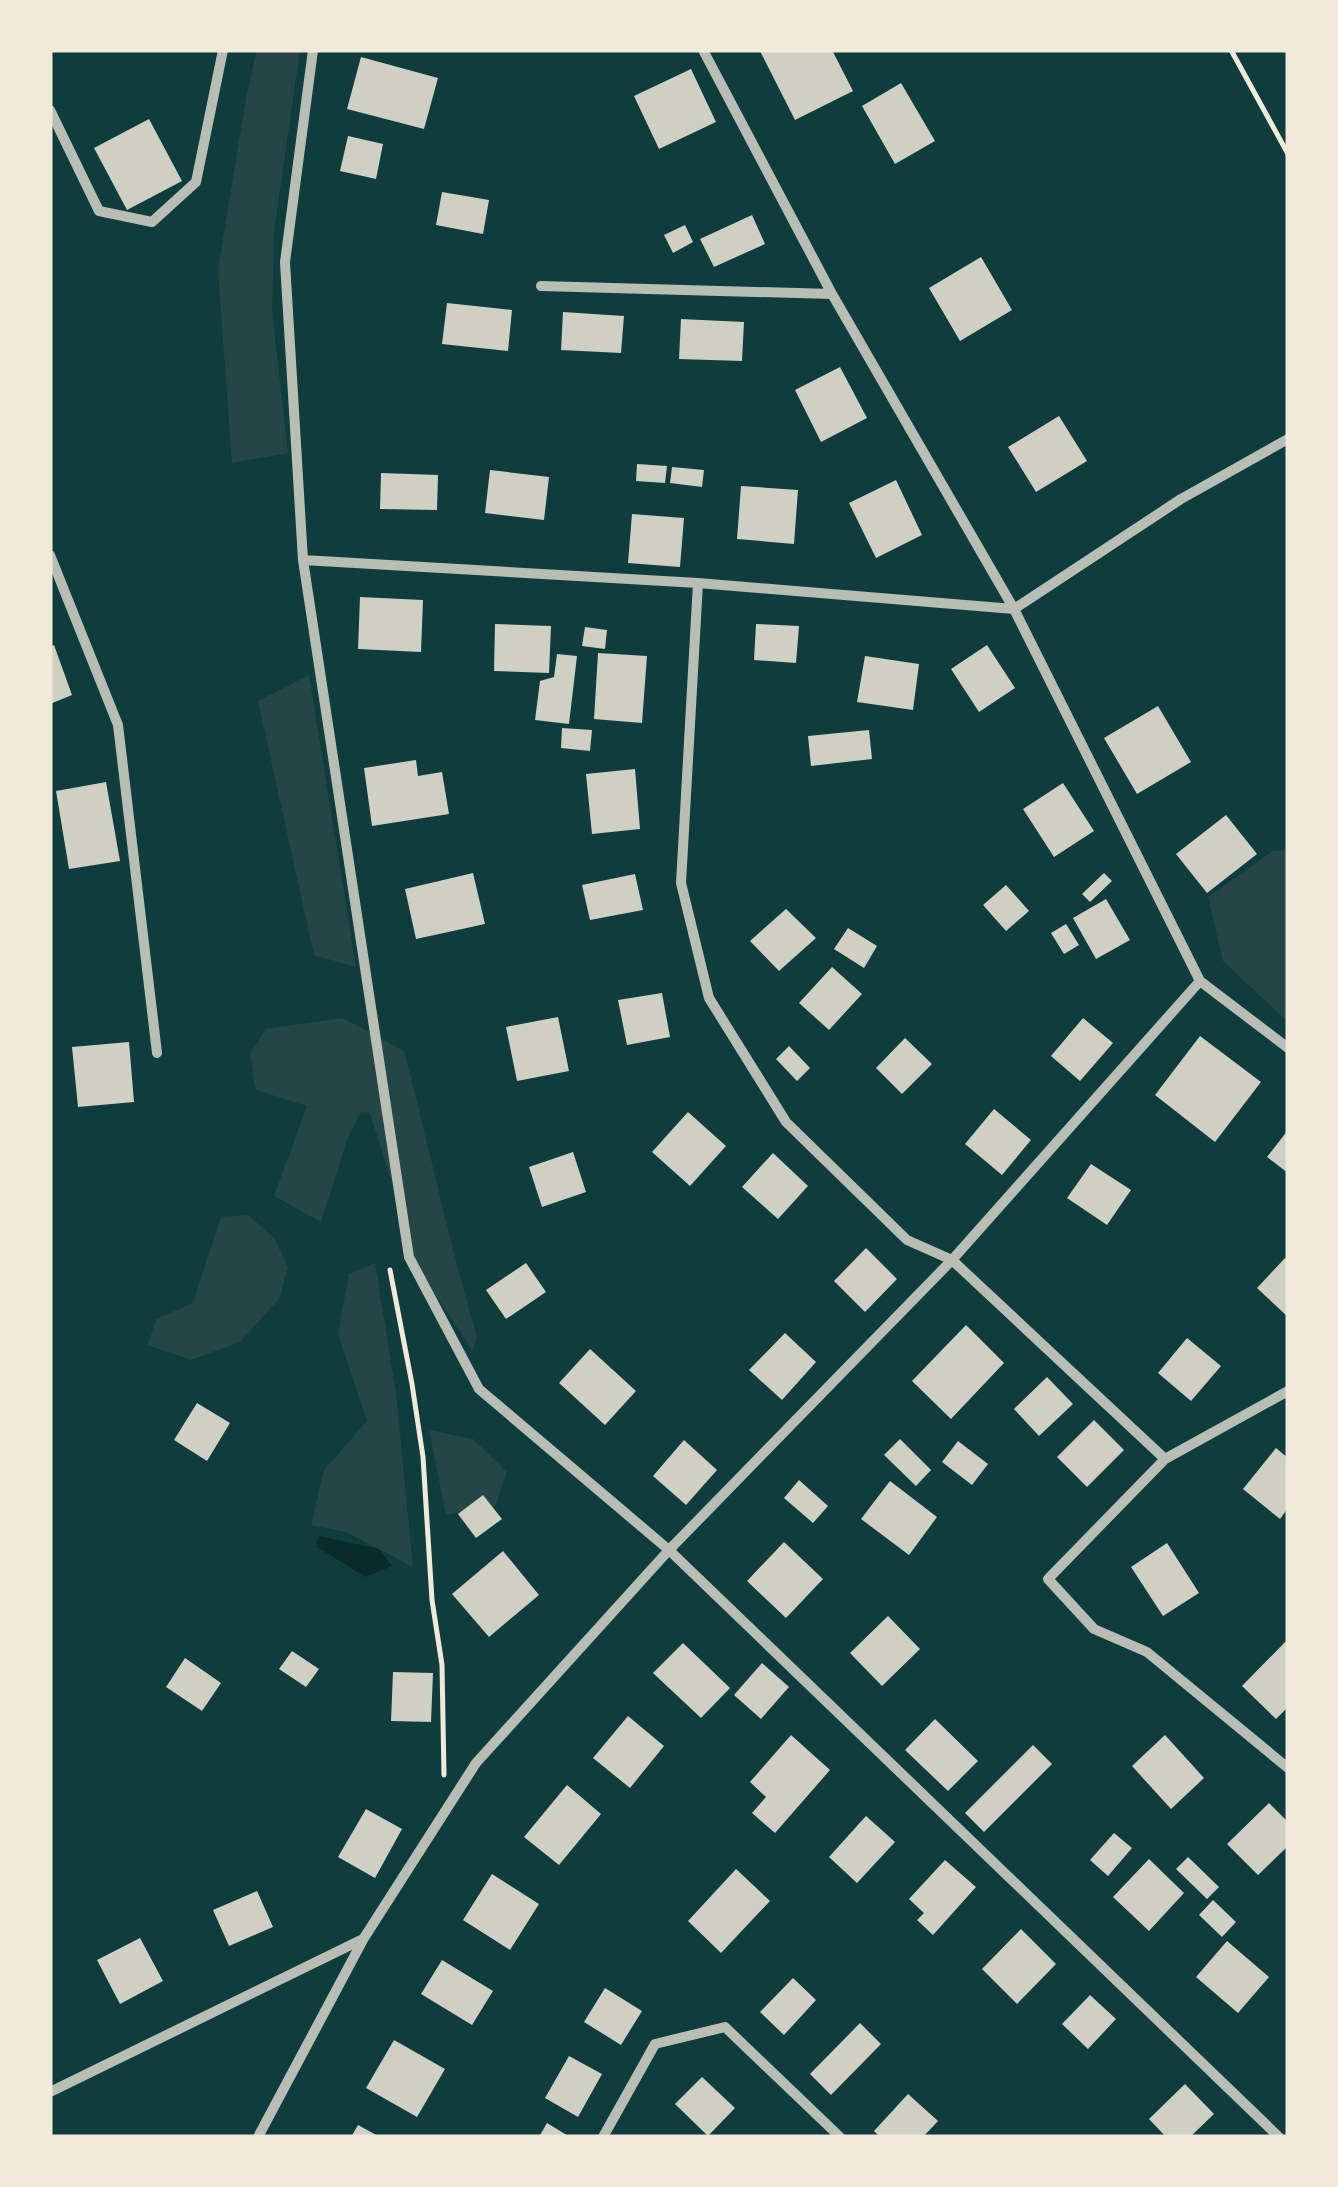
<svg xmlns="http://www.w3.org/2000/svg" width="1338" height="2187" font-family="'Source Sans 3',sans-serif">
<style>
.green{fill:#244646}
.water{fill:#0a2a2b}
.building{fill:#cfcfc3}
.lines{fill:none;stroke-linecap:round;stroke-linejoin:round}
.path{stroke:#f1e9da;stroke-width:5}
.minor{stroke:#b8beb3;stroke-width:10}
</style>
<rect width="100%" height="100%" fill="#0f3d3e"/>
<path class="green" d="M257,50H300L274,232L272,311L288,453L232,463L218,270L246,98Z
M309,675L356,967L314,955L258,701Z
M1288,850V1022L1223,961L1208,897L1273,851Z
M343,1018L404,1051C429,1146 449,1242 477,1337L472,1350L419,1270L370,1113L361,1112L348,1137L321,1222L274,1196L307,1106L256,1090L250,1054L266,1029Z
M248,1215L274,1238L288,1267L279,1299L240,1342L191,1360L148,1345L156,1319L193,1303L221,1217Z
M375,1263L396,1393L413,1567L346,1532L311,1525L324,1470L367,1421L338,1334L349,1274Z
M429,1430L473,1439L507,1472L495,1506L446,1515Z"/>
<path class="water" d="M319,1536L379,1549L392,1566L365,1577L316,1546Z"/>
<path class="building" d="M762,50H832L853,91L795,120L760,51Z
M361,57L438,78L424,129L347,109Z
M691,69L716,122L659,149L634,96Z
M901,83L935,141L895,164L862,106Z
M149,119L182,181L127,210L94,148Z
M348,136L383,144L376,179L340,171Z
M442,192L489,200L483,234L436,225Z
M752,215L765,244L714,267L700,239Z
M685,225L693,242L673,253L664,235Z
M981,257L1012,310L960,341L929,288Z
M447,303L512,310L508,351L442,344Z
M563,312L624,316L621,353L561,350Z
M681,319L744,322L742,361L679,359Z
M840,367L867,418L821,442L795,390Z
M1059,416L1087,461L1036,492L1008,447Z
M637,464L667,466L665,483L636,481Z
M672,467L704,470L702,487L670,483Z
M490,470L549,477L544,520L485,513Z
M381,473L438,475L437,510L380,509Z
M896,480L922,535L876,558L849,503Z
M741,486L798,490L794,544L737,539Z
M632,514L684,518L680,567L628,563Z
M360,597L423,600L421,652L358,649Z
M495,624L551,626L549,673L494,671Z
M756,624L799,626L796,663L754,660Z
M585,627L607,630L605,649L582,646Z
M54,645L72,695L50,704V647Z
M987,645L1015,688L979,712L951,669Z
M598,653L647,656L642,723L594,719Z
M557,654L577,656L569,724L535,720L540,681L554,677Z
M865,656L919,664L913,710L857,702Z
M1158,706L1191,762L1137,794L1104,738Z
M562,728L592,730L590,751L561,748Z
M869,730L872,759L811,766L808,736Z
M416,760L418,776L442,772L449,814L372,826L364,768Z
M635,769L640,829L592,834L586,774Z
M106,782L120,861L69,869L56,791Z
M1063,783L1094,831L1054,857L1023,809Z
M1226,815L1257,854L1207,893L1176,854Z
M473,873L485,924L416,939L405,889Z
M1104,873L1112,881L1090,902L1082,894Z
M635,874L643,910L590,920L582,885Z
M1006,885L1029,911L1006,931L983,905Z
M1106,899L1130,940L1096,959L1073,918Z
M786,909L816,938L779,971L750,941Z
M1066,924L1079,945L1064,954L1051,933Z
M848,928L877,946L864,968L834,949Z
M832,967L862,994L829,1030L799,1003Z
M662,993L670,1037L627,1045L618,1000Z
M558,1017L569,1071L517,1081L506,1027Z
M1083,1018L1113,1043L1080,1081L1051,1056Z
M1200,1036L1261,1082L1215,1142L1155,1095Z
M905,1038L932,1064L902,1094L876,1068Z
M129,1042L134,1102L78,1107L72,1047Z
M789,1046L810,1068L797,1081L776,1059Z
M994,1109L1031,1140L1002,1175L965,1144Z
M688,1112L726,1146L690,1186L652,1152Z
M1288,1130V1173L1267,1157Z
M573,1152L586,1192L542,1207L529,1167Z
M773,1153L808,1186L778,1219L742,1187Z
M1091,1164L1131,1190L1107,1225L1067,1198Z
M866,1248L897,1279L865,1312L834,1281Z
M1285,1258L1288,1261V1317L1257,1288Z
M526,1263L546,1292L506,1319L486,1290Z
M966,1325L1004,1363L951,1419L912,1381Z
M785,1333L816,1362L782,1400L749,1370Z
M1187,1338L1221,1366L1191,1401L1158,1373Z
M590,1349L636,1391L605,1425L559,1383Z
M1047,1377L1073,1404L1039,1436L1014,1409Z
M197,1403L230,1423L207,1461L174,1440Z
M1094,1420L1124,1450L1087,1487L1057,1457Z
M900,1439L931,1470L916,1486L884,1455Z
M684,1440L717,1470L686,1505L653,1476Z
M958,1441L988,1464L972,1485L942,1462Z
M1276,1448L1288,1458V1508L1280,1519L1243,1489Z
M799,1480L828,1506L813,1523L784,1498Z
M890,1481L937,1517L909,1555L861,1519Z
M483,1495L502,1519L476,1538L458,1514Z
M784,1542L823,1579L786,1618L747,1581Z
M1167,1543L1199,1593L1163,1616L1131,1567Z
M503,1551L539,1595L489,1637L452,1594Z
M888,1616L920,1649L882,1686L850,1653Z
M1288,1639V1707L1276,1719L1242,1686Z
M683,1643L730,1688L701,1718L653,1673Z
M292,1651L319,1669L306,1687L279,1669Z
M185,1658L221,1683L202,1711L166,1687Z
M762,1663L789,1687L761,1719L734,1695Z
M393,1672L433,1673L431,1722L391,1721Z
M628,1716L664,1746L630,1788L593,1758Z
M935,1719L978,1761L948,1791L905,1750Z
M791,1735L830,1770L775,1833L752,1813L766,1797L750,1782Z
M1165,1735L1204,1778L1171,1809L1132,1766Z
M1033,1745L1052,1764L984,1832L965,1813Z
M567,1785L601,1814L559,1865L524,1837Z
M1269,1803L1288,1822V1846L1258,1875L1227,1844Z
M366,1809L402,1829L375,1878L338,1857Z
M866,1816L895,1842L857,1883L829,1857Z
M1114,1833L1132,1848L1108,1876L1090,1860Z
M1188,1857L1219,1887L1207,1899L1176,1869Z
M1149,1859L1184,1893L1149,1931L1113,1897Z
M945,1860L976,1887L933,1935L917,1920L924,1913L909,1899Z
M736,1869L770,1901L721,1953L688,1921Z
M492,1874L539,1904L510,1950L463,1920Z
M257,1891L273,1927L229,1946L213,1910Z
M1213,1900L1236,1922L1222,1937L1199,1915Z
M1021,1929L1056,1964L1017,2004L982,1969Z
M140,1938L163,1981L120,2004L97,1960Z
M1227,1941L1269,1977L1238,2013L1196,1977Z
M442,1960L493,1991L472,2025L421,1994Z
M793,1978L816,2000L784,2035L760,2012Z
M605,1988L642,2011L621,2045L584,2022Z
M1090,1995L1116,2019L1088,2049L1062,2024Z
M860,2023L881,2044L831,2095L810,2074Z
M394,2040L445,2069L417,2117L366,2088Z
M569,2056L602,2074L578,2117L545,2098Z
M702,2077L735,2108L708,2136L675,2104Z
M1185,2084L1214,2114L1190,2137H1166L1149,2119Z
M908,2094L938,2121L923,2137H880L874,2131Z
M547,2123L570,2137H539Z
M358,2125L380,2137H351Z"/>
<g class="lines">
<path class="path" d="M1231,50L1288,154
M390,1270L412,1384L423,1457L432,1600L442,1665L444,1775"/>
<path class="minor" d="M313,50L285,262L303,560L409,1257L479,1389L669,1550L1279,2137
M703,50L832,294L1014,609L1200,981L1288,1048
M50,110L99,211L152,222L196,182L223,50
M541,286L832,294
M50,555L118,725L157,1053
M303,560L698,583L1014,609L1181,499L1288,439
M698,583L681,883L709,998L786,1122L907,1240L952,1260L1165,1459
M1288,1391L1165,1459L1048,1579L1094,1629L1147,1652L1288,1768
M50,2092L363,1939
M258,2137L364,1938L476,1763L669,1550L952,1260L1200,981
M603,2137L655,2044L725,2027L840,2137"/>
</g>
<rect width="1338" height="2187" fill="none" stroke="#f1e9da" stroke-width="105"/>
</svg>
